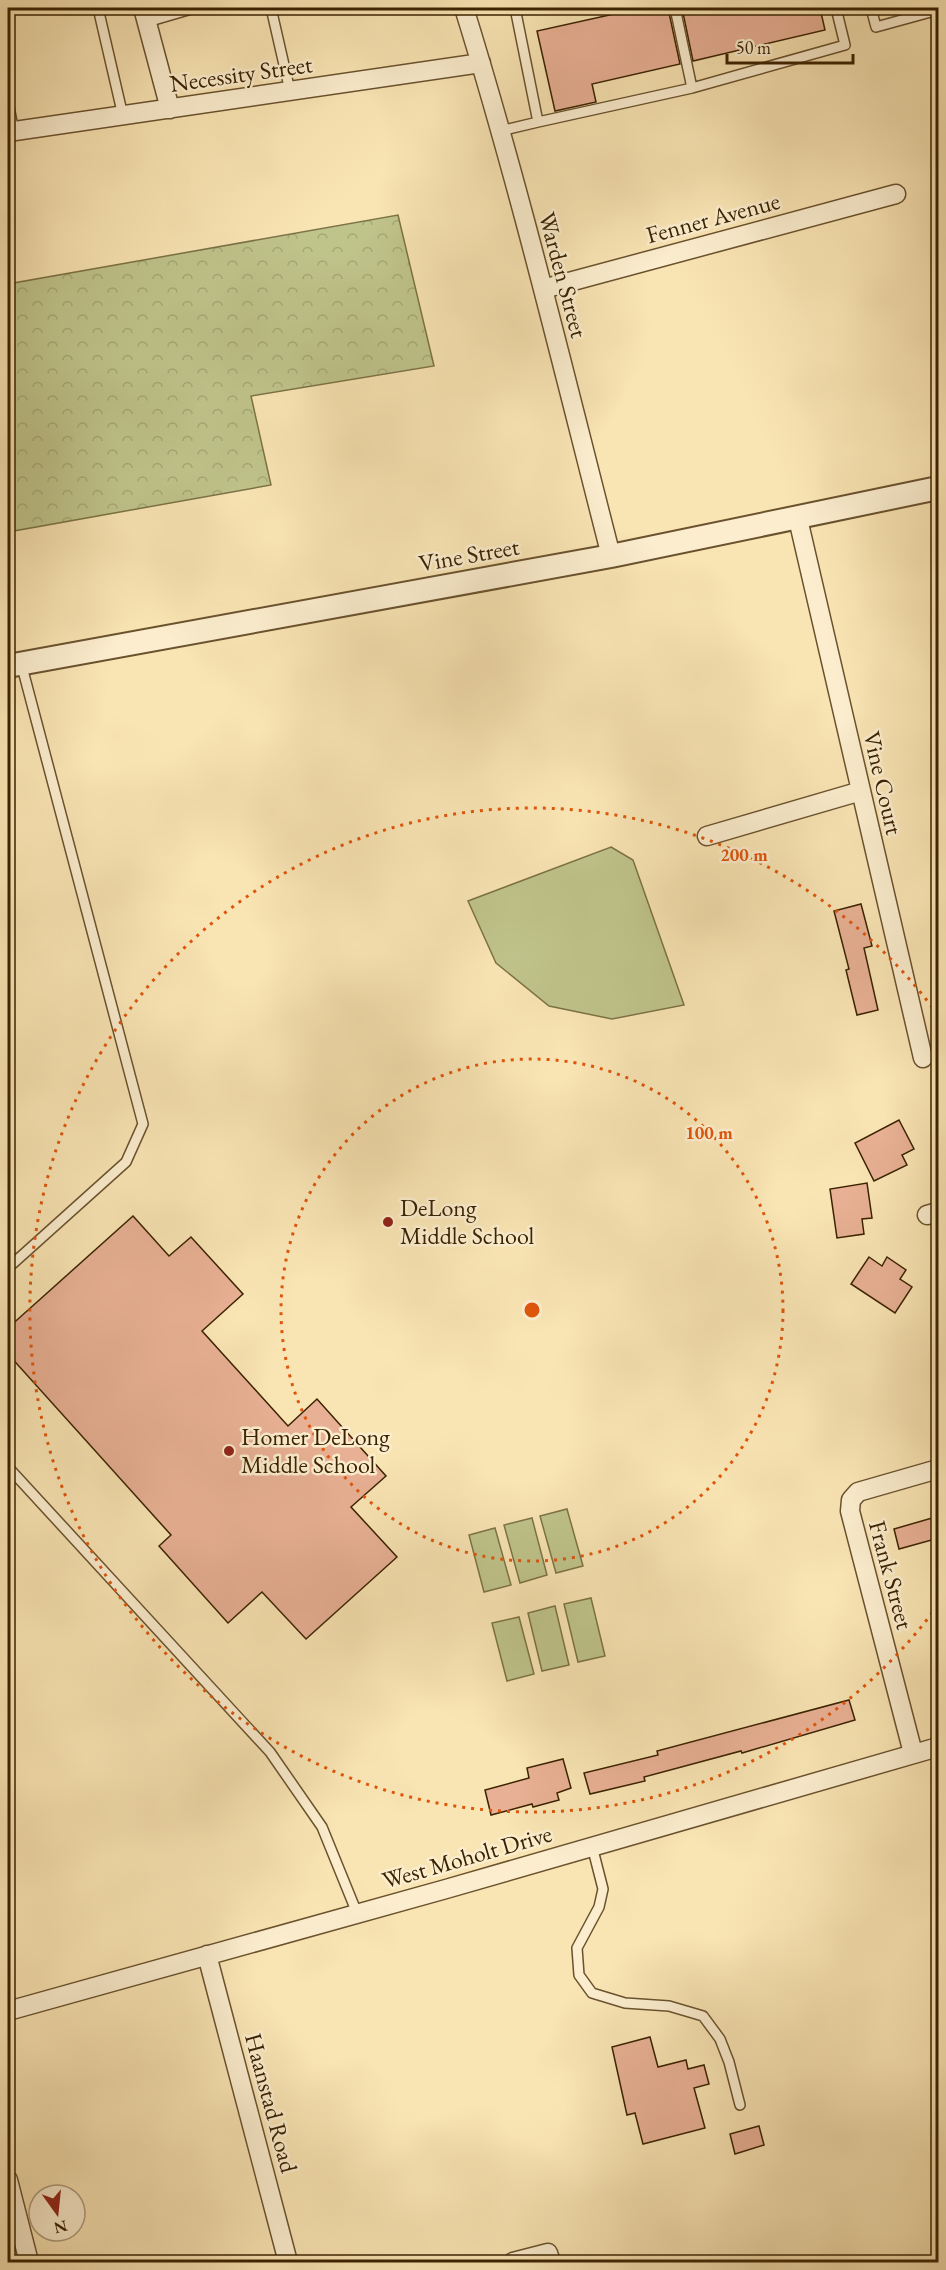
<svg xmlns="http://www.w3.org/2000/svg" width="946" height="2270" font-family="'EB Garamond',serif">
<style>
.forest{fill:url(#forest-crowns);stroke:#7c7346;stroke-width:1.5}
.pitch{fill:#bfc48b;stroke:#7c7346;stroke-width:1.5}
.building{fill:#e8b094;stroke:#3a2201;stroke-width:1.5}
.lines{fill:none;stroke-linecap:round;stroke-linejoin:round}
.service-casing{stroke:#6a522e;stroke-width:12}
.minor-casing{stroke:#6a522e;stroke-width:21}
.tertiary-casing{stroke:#6a522e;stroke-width:26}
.service{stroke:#fbedce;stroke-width:9}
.minor{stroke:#fbedce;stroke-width:18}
.tertiary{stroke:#fbedce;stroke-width:22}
.ring{fill:none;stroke:#df560b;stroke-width:3;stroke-dasharray:3 6}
.poi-dot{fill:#8f2418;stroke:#fbedce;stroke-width:2}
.labels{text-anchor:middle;stroke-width:5;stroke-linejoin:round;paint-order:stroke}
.street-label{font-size:24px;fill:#3a2201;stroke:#fbedce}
.poi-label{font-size:24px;fill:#3a2201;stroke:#fbedce;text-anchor:start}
.centre{fill:#df560b;stroke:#fbedce;stroke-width:3}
.ring-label{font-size:18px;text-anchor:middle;font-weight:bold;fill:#df560b;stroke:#fbedce;stroke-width:5;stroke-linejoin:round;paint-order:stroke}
</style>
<defs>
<pattern id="forest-crowns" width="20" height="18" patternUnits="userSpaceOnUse" patternTransform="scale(1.5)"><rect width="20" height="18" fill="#bfc48b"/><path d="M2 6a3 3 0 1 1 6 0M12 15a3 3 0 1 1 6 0" fill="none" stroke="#a5a876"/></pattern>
</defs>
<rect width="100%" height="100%" fill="#f9e4b3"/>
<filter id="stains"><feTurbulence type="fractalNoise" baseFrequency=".00333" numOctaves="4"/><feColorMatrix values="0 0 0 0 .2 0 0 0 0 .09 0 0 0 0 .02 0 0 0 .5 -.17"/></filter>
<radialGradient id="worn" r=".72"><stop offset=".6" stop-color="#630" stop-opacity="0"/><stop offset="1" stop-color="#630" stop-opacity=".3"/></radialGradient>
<path class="forest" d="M398,215L434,366L251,396L271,485L8,532V284Z"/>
<path class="pitch" d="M611,847L633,860L684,1005L612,1019L549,1006L496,963L468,901Z
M567,1509L583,1566L556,1573L540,1516Z
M532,1518L547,1575L520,1583L504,1525Z
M495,1528L511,1585L484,1592L469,1535Z
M591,1598L605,1656L578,1662L564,1604Z
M555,1606L569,1665L542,1671L528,1613Z
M519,1617L534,1674L507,1681L492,1623Z"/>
<path class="building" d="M641,8H668L680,64L592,84L596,102L555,111L537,31Z
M682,8H820L825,30L693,61Z
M861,904L872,946L864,948L878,1010L857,1015L846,970L849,969L834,911Z
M899,1120L914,1149L902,1155L907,1165L874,1181L855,1143Z
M867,1183L872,1218L862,1219L864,1234L837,1238L830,1189Z
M133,1216L169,1256L191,1237L243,1294L202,1331L288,1426L317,1399L386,1476L351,1507L397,1557L306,1639L262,1592L228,1623L159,1546L171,1535L8,1354V1328Z
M869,1257L882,1266L887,1257L906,1270L900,1279L912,1287L895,1313L851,1284Z
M939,1516V1538L899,1549L894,1529Z
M849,1700L855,1720L742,1753L741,1751L644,1777L645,1781L590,1794L584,1773L658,1755L657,1751Z
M563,1759L571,1788L557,1793L559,1800L533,1807L532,1804L491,1815L485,1790L529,1778L527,1768Z
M650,2037L658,2067L686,2060L688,2069L704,2065L709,2084L694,2088L705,2128L643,2144L635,2113L627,2115L612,2047Z
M759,2126L764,2145L735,2154L730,2134Z"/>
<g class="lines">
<defs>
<path id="service" d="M98,8L123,116
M271,8L290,91
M515,8L538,122L692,88L845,45L836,8
M675,8L692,88
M871,8L876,27L938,10
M147,22L195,8
M8,102L14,132
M500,131L538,122
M8,1268L126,1162L143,1124L21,663
M8,1467L270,1752L322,1827L357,1913
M592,1846L603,1889L599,1907L577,1948L579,1975L592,1993L625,2003L669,2006L703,2016L720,2039L729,2062L740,2105"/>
<path id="minor" d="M143,8L170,109
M464,8C520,188 564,373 611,556
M8,132L481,63
M543,289L896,194
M798,519L923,1058
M707,836L861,791
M927,1215L938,1212
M913,1753L850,1511L851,1500L858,1492L938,1469
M207,1955L288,2262
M8,2011L446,1889L938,1747
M8,2180L29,2262
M513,2262L548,2253L551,2262"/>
<path id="tertiary" d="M8,666L611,556L938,488"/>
</defs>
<use href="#service" class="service-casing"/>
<use href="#minor" class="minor-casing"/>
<use href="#tertiary" class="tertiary-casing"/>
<use href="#service" class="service"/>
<use href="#minor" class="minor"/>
<use href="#tertiary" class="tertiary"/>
</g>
<g class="ring">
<circle cx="532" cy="1310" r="251"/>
<path d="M938 1605A502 502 0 1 1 938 1015"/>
</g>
<g class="poi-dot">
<circle cx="388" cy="1222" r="6"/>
<circle cx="229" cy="1451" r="6"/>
</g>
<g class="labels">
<g class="street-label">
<text transform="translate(241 74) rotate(-8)" y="8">Necessity Street</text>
<text transform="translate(713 218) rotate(-15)" y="8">Fenner Avenue</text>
<text transform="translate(563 275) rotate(75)" y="8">Warden Street</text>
<text transform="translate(469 555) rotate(-10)" y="8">Vine Street</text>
<text transform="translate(883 783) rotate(77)" y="8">Vine Court</text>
<text transform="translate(891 1575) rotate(75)" y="8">Frank Street</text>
<text transform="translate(467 1857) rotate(-16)" y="8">West Moholt Drive</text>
<text transform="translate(271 2103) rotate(75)" y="8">Haanstad Road</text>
</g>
<g class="poi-label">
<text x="400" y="1216">DeLong<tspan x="400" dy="28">Middle School</tspan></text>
<text x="241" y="1445">Homer DeLong<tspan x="241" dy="28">Middle School</tspan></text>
</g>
</g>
<circle cx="532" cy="1310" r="9" class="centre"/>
<g class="ring-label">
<text x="744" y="861">200 m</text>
<text x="709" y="1139">100 m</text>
</g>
<rect width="946" height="2270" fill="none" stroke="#f9e4b3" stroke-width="30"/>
<rect x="9" y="9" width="928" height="2252" fill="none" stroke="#3a2201" stroke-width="3"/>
<rect x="15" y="15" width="916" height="2240" fill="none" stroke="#3a2201" stroke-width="1.5"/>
<g transform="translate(57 2213) rotate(165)"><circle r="28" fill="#fbedce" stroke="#ae9c7c" stroke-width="1.5"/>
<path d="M0-4.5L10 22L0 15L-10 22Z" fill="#8f2418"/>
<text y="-9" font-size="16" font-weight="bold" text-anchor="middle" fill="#3a2201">N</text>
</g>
<path d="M727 54v9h126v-9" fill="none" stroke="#3a2201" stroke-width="3"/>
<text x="736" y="54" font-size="18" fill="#3a2201" stroke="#fbedce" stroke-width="4.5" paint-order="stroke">50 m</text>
<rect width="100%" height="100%" filter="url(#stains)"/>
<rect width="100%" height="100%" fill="url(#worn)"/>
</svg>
